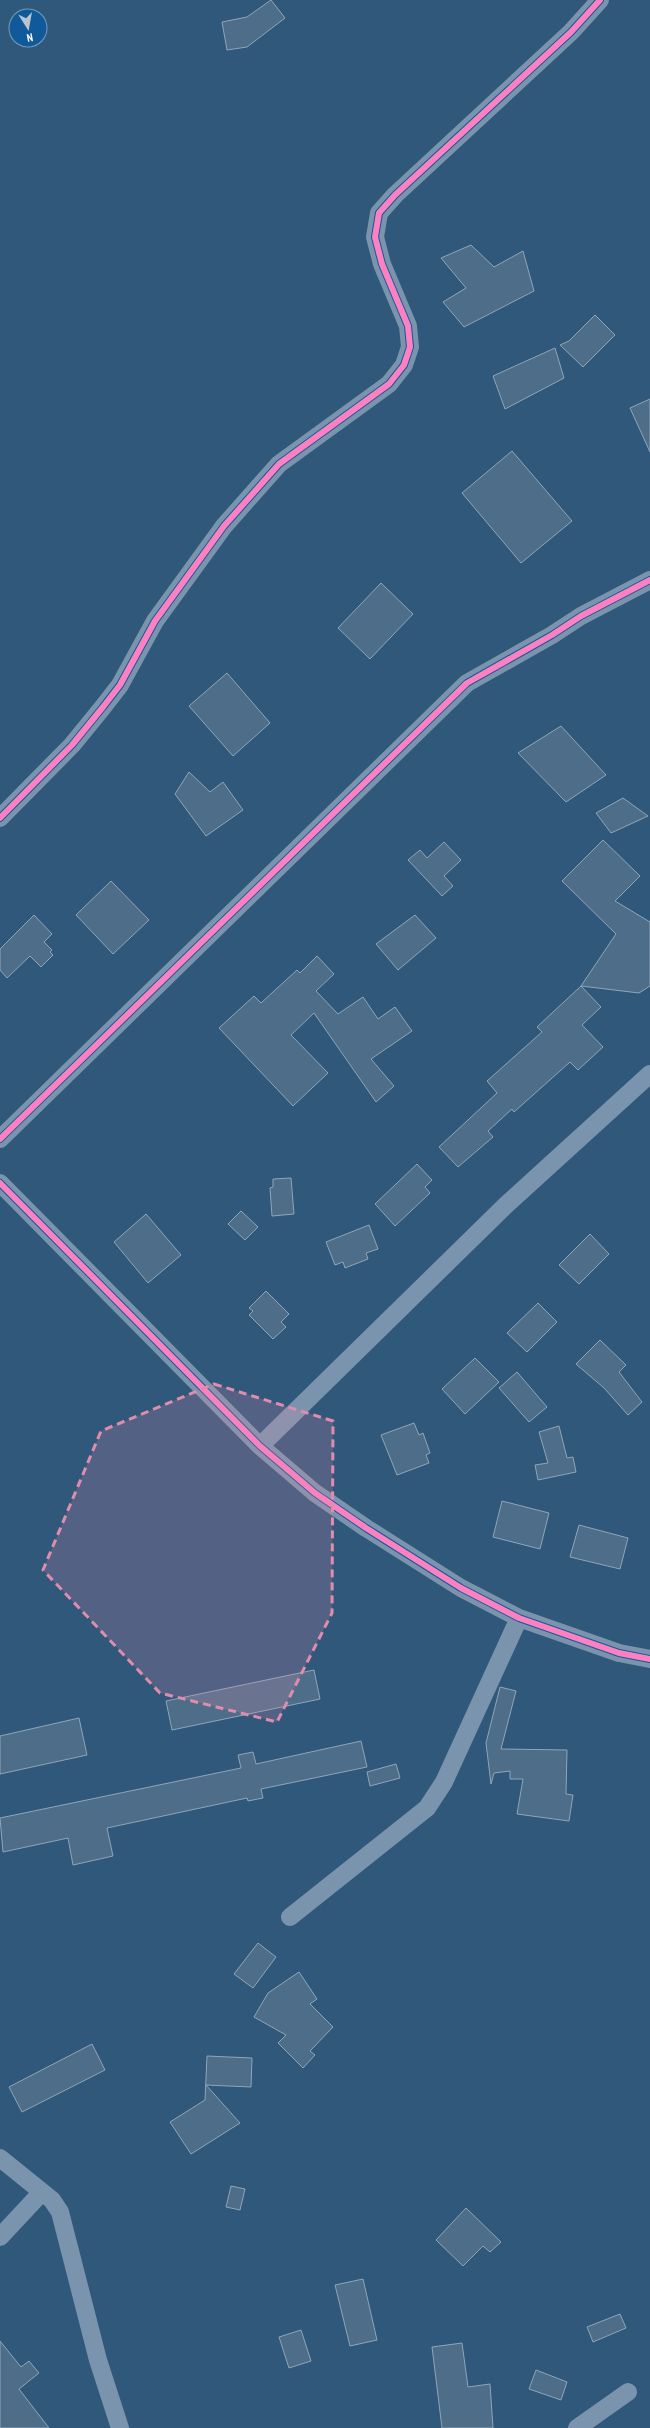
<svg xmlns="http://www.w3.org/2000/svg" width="650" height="2428" font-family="'PT Sans Narrow',sans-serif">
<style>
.building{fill:#4d6d89;stroke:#8fa6b9}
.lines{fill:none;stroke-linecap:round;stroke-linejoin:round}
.street{stroke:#7a94ad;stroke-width:18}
.cycleway-casing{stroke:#115a99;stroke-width:8}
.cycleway{stroke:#ff80c0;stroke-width:6}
.marked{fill:#e08cad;fill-opacity:0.2;stroke:#e08cad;stroke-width:3;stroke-dasharray:8 5;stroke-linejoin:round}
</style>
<rect width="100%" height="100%" fill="#30587a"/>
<path class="building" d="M271,0L285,18L247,47L227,50L222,22L247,17Z
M471,245L494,267L523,251L534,291L464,327L443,302L466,288L441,258Z
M595,315L615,335L583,367L560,345L569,341Z
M555,348L564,378L505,409L493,376Z
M650,399V452L630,408Z
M512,451L572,521L521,563L462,493Z
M381,583L413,614L370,659L338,628Z
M227,673L270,723L233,756L189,706Z
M561,726L606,775L566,802L518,753Z
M189,772L210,792L223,782L243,810L206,836L175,794Z
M623,798L648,816L611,833L596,813Z
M603,840L640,876L615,901L650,922V986L639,993L581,986L616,934L562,881Z
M444,842L461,860L444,876L453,886L442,896L408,860L420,850L427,858Z
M111,881L149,920L113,954L76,915Z
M34,915L52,934L44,942L52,950L50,952L53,955L41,967L30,956L7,978L0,970V949Z
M415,915L436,938L398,970L376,944Z
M317,956L334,974L316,991L338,1014L363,997L378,1019L395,1007L412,1031L371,1059L394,1086L376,1102L314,1013L291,1035L328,1073L293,1106L219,1028L254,996L261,1003L297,970L300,973Z
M581,986L601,1007L582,1025L603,1047L578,1070L570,1062L514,1112L512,1109L488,1131L493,1137L458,1167L439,1147L497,1093L487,1081L542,1032L537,1027Z
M417,1164L432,1180L425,1187L430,1193L395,1226L375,1204Z
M291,1178L294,1214L272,1216L270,1188L273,1187V1179Z
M241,1211L258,1227L245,1240L228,1224Z
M146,1214L181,1255L148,1283L114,1242Z
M369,1225L378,1249L366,1253L368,1259L345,1268L343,1262L335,1265L326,1242Z
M590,1234L609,1254L579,1284L559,1265Z
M266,1291L289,1314L281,1322L286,1327L273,1339L249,1315L253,1311L249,1308Z
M538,1303L557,1322L527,1352L507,1333Z
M600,1340L626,1365L619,1372L642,1402L628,1415L604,1388L576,1364Z
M475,1358L499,1382L465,1414L442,1389Z
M517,1372L547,1407L529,1422L499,1388Z
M414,1423L419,1435L423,1433L430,1453L426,1455L429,1463L397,1475L381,1435Z
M559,1426L567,1458L573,1457L576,1472L538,1480L535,1465L548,1463L539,1432Z
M502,1501L549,1513L540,1549L493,1537Z
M579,1525L628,1538L620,1569L570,1557Z
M314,1670L320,1699L172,1730L166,1701Z
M500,1687L516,1691L501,1749L567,1750L566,1794L573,1795L569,1821L517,1814L523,1779H510V1771L494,1773L491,1784L486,1743Z
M79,1718L87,1755L0,1774V1736Z
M361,1741L367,1767L261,1789L263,1798L248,1801L247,1798L107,1828L113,1856L73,1865L68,1838L3,1852L0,1818L241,1768L238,1755L253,1752L256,1764Z
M396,1764L400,1778L370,1786L367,1772Z
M258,1943L276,1957L253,1988L234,1974Z
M299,1972L317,1999L310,2004L333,2027L310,2051L315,2055L303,2068L278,2043L286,2035L254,2017L268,1993Z
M92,2044L105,2070L22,2112L9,2087Z
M207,2056L252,2058L251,2087L206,2085L240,2123L191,2154L170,2122L205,2100Z
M231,2186L245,2189L240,2210L226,2207Z
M466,2208L501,2242L490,2252L483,2246L463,2266L436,2240Z
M363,2279L377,2340L350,2346L335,2285Z
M620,2314L626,2328L593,2342L587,2327Z
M301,2330L311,2361L289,2368L279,2337Z
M0,2341L21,2367L29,2361L39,2373L19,2389L49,2428H0Z
M462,2343L468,2387L490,2384L493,2428H442L432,2347Z
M536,2370L567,2382L561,2400L529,2389Z"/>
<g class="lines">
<path class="street" d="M0,818L72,745L103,707L120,685L155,621L224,526L279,464L389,384L404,365L410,347L408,326L382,264L375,237L379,213L395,195L571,32L600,0
M0,1139L467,683L552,635L581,616L650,580
M0,1183L260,1446L315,1493L366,1528L461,1588L519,1618L619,1653L650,1659
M260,1446L506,1205L650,1074
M290,1917L427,1808L444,1782L519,1618
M0,2158L52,2200L60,2212L98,2360L120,2428
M0,2237L42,2192
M577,2428L628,2392"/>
<defs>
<path id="cycleway" d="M0,818L72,745L103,707L120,685L155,621L224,526L279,464L389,384L404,365L410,347L408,326L382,264L375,237L379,213L395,195L571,32L600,0
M0,1139L467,683L552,635L581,616L650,580
M0,1183L260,1446L315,1493L366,1528L461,1588L519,1618L619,1653L650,1659"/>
</defs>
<use href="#cycleway" class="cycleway-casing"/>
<use href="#cycleway" class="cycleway"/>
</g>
<path class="marked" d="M214,1384L333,1421L332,1613L277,1722L160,1693L43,1570L101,1431Z"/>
<g transform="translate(28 28) rotate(169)"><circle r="19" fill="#115a99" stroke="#709cc2"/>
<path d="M0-3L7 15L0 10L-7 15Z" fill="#b7c5d0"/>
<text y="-6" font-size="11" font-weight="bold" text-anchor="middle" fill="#ffffff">N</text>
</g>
</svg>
